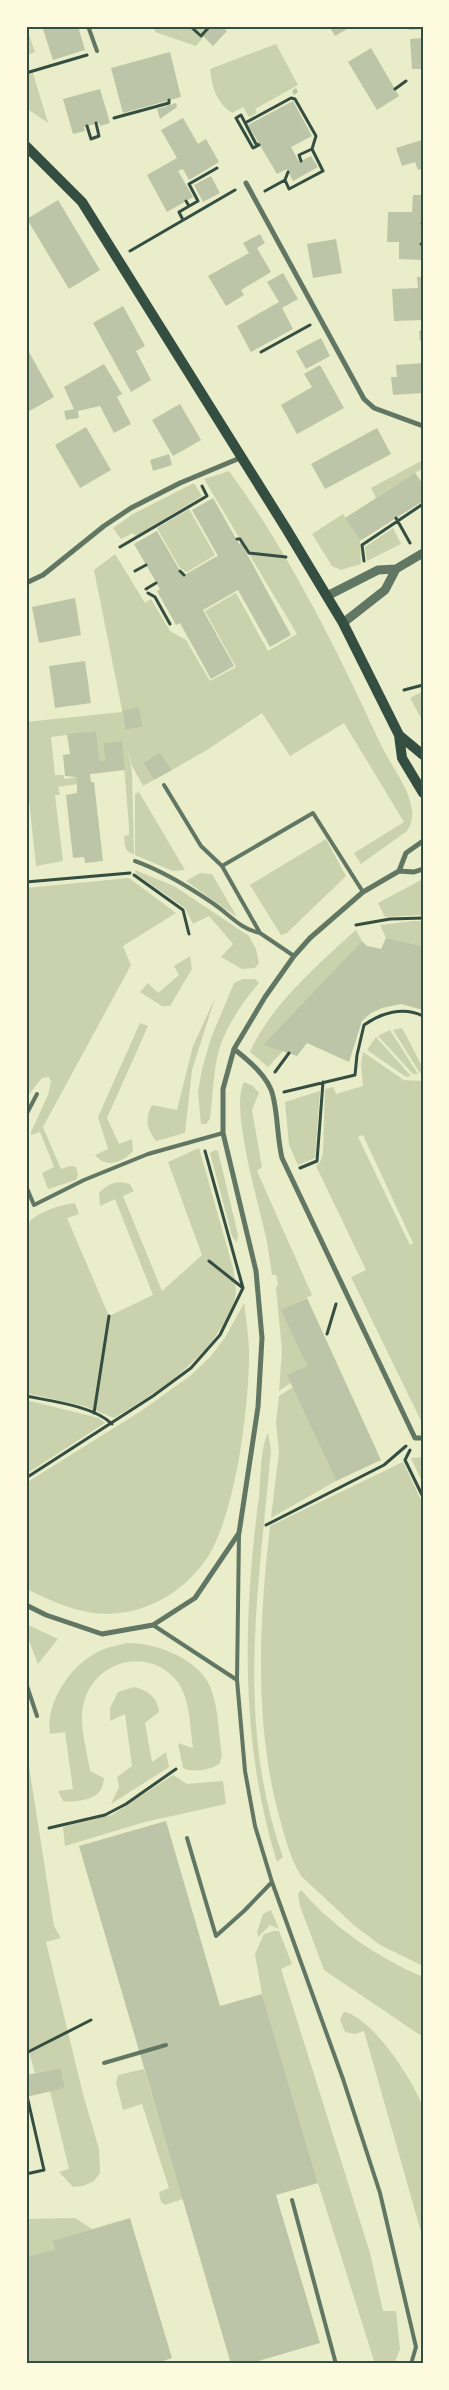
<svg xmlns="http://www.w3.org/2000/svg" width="449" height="2390" font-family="Raleway,sans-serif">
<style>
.green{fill:#cad2ad;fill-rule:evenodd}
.building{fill:#bcc5a7}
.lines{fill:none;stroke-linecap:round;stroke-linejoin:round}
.path{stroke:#344e41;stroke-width:3}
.service{stroke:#617663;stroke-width:4}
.minor{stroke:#617663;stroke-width:5}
.tertiary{stroke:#617663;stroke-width:9}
.secondary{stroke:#344e41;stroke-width:10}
.neatline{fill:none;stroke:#344e41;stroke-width:2}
</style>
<rect width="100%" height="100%" fill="#e9edc9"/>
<path class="green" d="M26,26L35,52L26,56Z
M154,26H212L196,46L155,32Z
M276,44L298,85L255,109L257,113L249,117L243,107L232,113C216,102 212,87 210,69Z
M33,73L48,123L26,108V75Z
M423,460V468L376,498L371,488Z
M229,471C291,556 337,650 381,745C391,766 409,787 412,810C413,818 411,825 407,831L361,864L354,853L404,822L344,723L290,756L262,713L207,750L172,770L160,752L143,763L154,780L143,786L132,766L128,749L132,773L134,854C124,852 125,844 124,836L129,835V827L122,741L103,743L105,760L100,761L96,731L51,737L55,775H63L65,779L77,777L78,784L58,787L60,795H55L63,861L36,866L26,772V722L122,712L125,730L143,727L139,707L122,710L94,570L115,554L145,603L151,599L170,631L186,640L210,681L236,667L205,611L236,593L268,651L297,634L204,479Z
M194,483L202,496L136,536L133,533L121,539L113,528L133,514Z
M189,509L215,555L187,572L180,568L157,528Z
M343,514L360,541L361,564L341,570L332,566L312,534Z
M393,528L401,544L367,561L365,547Z
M423,691V722L410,698Z
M139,792L185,870L173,871L135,855V794Z
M326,839L346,876L287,933L281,935L250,885Z
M135,870L174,886L249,936L256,949L259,963L255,968L242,969L221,957L233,944L209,916L193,924L185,908L136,874Z
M200,873L212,874L237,917L186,881Z
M129,878L176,913L123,946L131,965L43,1127L61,1169L70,1166L76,1167L78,1175L76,1180L48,1189L42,1173L54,1167L40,1132L31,1135V1132L48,1095L51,1082L49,1077L42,1078L26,1098V888Z
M423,879V915L385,917L378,903Z
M413,921H423V946L386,938L380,925Z
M356,930L362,941L264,1045L283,1051L268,1067L250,1052C270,1006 319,963 356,930Z
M190,956L192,969L170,1006H162L140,992L148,983L158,993L179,975L174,966Z
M243,979H255L259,983C243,1002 226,1026 219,1050C213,1072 213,1096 210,1119L206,1124H201L198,1092L202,1069L211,1038L234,983Z
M215,998L192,1070L185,1133L156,1141C147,1128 144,1120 152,1105L177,1110L193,1046Z
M140,1023L148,1026L107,1118L119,1144L132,1139L133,1151C123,1162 107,1169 95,1155L108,1149L98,1117Z
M402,1028L423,1068V1073H420L393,1030Z
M390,1030L418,1074H413L378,1036Z
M376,1037L411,1076L406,1077L367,1050Z
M363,1052L404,1080L423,1081V1425L351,1277L366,1270L316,1166L320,1162L323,1153L325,1089L333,1087L336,1094L363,1086L361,1065ZM363,1135L413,1243L410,1245L358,1137Z
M244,1082L253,1086L259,1093L252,1110L262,1167L257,1171L312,1295L282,1310L307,1366L288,1375L291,1383L279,1391L282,1350L276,1288L278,1284L276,1275H272C270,1261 268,1246 265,1233C258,1201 230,1108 244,1082Z
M320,1091L315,1158L298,1165L289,1145L285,1102Z
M199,1148L233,1268C234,1278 238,1292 234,1302C214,1356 161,1390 114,1418L84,1406L26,1393V1225C38,1211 57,1206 75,1203L79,1214L67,1218L109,1316L153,1295L115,1199L100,1206L99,1193C109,1183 116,1180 130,1184L134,1191L123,1196L162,1291L202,1255L168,1162Z
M215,1150L218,1151L238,1235L237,1243L232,1236L210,1153Z
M244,1303C246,1318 248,1333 249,1348C250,1401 236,1518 205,1561C179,1597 138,1618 94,1613C70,1610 48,1599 26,1589V1483L141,1411L190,1376L211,1356L226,1336Z
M293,1387L336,1481L271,1518L279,1452L276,1423L279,1396Z
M26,1400L99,1418L105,1423L26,1474Z
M268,1433L271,1450C259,1588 235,1722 283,1857L277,1862C240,1744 243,1618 259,1496C261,1479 260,1448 268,1433Z
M423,1457V1484L411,1458Z
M403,1462L423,1504V1966L380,1945L355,1926L301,1876C290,1858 285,1837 279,1816C254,1722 259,1622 270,1526Z
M26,1624L58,1639L38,1664L26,1633Z
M128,1643C155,1643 190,1656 206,1679C219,1699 218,1732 222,1755L220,1763C212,1770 193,1773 183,1768L178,1743L193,1748C190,1727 190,1698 177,1681C149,1646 95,1660 84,1702C78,1723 87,1750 90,1771L104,1778C103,1783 103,1789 98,1793C92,1800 72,1803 63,1801L58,1791L73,1789L65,1732L50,1734C45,1704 70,1665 98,1652C107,1647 118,1645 128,1643Z
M134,1687C148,1690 158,1698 159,1712L145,1723L152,1762L166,1752L169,1767L111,1804L119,1787L117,1777L132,1766L125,1714L110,1721V1708L118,1692Z
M26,1747L54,1926L61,1938L46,1942L83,2094L99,2149L100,2173L94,2181L83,2186L73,2187L59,2172L69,2169L50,2091L65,2088L61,2068L35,2073L26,2042Z
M173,1775L187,1784L223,1781L226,1804L145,1822L65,1846L63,1827L112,1815Z
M301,1890C333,1927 378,1958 423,1977V2037L324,1970L300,1906L298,1894Z
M271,1910L279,1929L270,1925L258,1937L257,1932L263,1914Z
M274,1931H279L292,1964L281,1969L370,2253L383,2311H396L400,2349L394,2364H375L318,2183L262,1994L255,1954L264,1934Z
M344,2012C371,2016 415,2082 423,2108V2239L364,2031L355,2034L345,2032L340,2019Z
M144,2069L183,2199L165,2205L161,2202L159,2192L169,2188L142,2104L123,2110L116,2083L118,2075Z
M75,2218L92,2229L52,2242L55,2249L26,2257V2219Z"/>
<path class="building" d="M42,26H78L85,50L53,60Z
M212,26H222L227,31L213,46L203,36Z
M329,26H352L335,36Z
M408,26H423V29L409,30Z
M423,38V69H412L410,39Z
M371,48L399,96L377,110L348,62Z
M170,52L181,97L123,113L111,68Z
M296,88L298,92L294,95L292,91Z
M100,89L110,123L100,126L99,123L84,127L85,131L73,134L63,99Z
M293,101L312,136L291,147L299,162L311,156L318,167L293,181L287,169L277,174L248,125Z
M176,103L177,107L160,119L157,109Z
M183,118L198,144L206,139L219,162L189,180L183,169L178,171L193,197L167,212L147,175L177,158L161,130Z
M422,140L423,168L418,170L415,162L402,166L396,148Z
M211,176L220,193L203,202L194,185Z
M413,195H423V260L399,259V242H387L388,212H412Z
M58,200L100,270L69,289L27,219Z
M260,234L265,243L257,248L271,272L241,290L244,295L226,306L208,276L249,253L243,243Z
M336,239L342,273L313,278L307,244Z
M283,273L298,299L282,308L293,329L251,352L237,326L279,302L267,282Z
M417,277H423V320L394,321L392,289L418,288Z
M123,306L145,346L136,351L151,380L131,392L93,323Z
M423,330V341H420L419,331Z
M321,338L330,356L306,369L296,351Z
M29,352L54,397L26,413V354Z
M423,363V393L393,395L391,377H397L396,365Z
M104,364L122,394L117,397L131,424L114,433L100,406L78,411L79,418L66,420L64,411L74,409L64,387Z
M320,365L344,408L297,434L281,405L312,387L304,374Z
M180,404L201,440L173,456L152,420Z
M86,427L111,470L80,488L55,445Z
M377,428L391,454L325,489L311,464Z
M169,454L172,465L153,471L150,460Z
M415,473L423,484V501L360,541L345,518Z
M213,498L239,544L241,543L291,635L270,647L238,590L203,610L234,666L211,679L180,623L176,625L157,591L160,589L134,544L157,531L183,576L212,559L218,556L192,510Z
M75,598L81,635L39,643L32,607Z
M85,661L91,703L55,708L49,666Z
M139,707L143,727L125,730L122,710Z
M96,731L100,761L105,760L103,743L122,741L125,770L90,774L91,782H94L103,861L85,863L84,857L73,858L66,795L77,793V777L65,776L63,755L70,754L67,734Z
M160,752L172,770L154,780L143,763Z
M386,938L423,946V1010L401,1004L382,1008L371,1013L362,1021L349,1062L307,1043L297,1056L263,1045L362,941L367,946L381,949Z
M307,1298L381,1460L336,1481L287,1375L307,1366L281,1310Z
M166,1821L220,2006L262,1994L318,2183L276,2195L320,2343L248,2364H231L79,1846Z
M61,2068L65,2088L26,2097V2075Z
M130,2218L172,2358L154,2364H26V2257L55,2249L52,2241Z"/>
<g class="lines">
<path class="path" d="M190,26L201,36L210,26
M26,73L87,55
M395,89L406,81
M241,115L256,144L259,145L253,148L236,118Z
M114,118L169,103V100
M245,123L291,98L295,99L316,136L312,149
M87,126L91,139L99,136L96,123
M285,180L288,172
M265,191L285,180L289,189L323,171L312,149L299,155L301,161
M186,201L189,206
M183,220L179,212L198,201L189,184L217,168
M422,223H423
M421,244H423
M130,251L235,190
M261,352L310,325
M396,518L410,543
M237,539H240L249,553L286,557
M120,547L207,496L202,486
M364,561L362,545L423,504
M135,571L146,565
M180,571L184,575
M146,589L156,583
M148,593L155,597L170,624
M404,690L423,685
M134,875L183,910L189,934
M26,882L130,873
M356,925L390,919L423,918
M275,1072L289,1053
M284,1092L355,1075L357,1055L364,1025C381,1013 403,1006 423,1016
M300,1168L317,1161L323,1082
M209,1261L243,1288
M327,1334L336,1304
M26,1396C50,1401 94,1406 112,1424
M94,1413L109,1316
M410,1450L405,1460L423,1497
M26,1478L153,1396L191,1368L220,1335L243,1288L205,1151
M266,1525L384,1465L406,1446
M49,1828L105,1815L126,1804L176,1769
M26,2053L91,2020
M26,2174L44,2170L27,2096"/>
<path class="service" d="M88,26L97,51
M164,785L201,846L222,866
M135,861C163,871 189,887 214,904C230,915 240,929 260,933
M294,956L260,933L222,866L313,813L363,892
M26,1115L37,1094
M26,1186L34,1205L84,1180L148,1154L223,1133
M239,1533L237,1680L245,1771L255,1826L272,1882L343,2079L380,2193L416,2347L411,2364
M153,1625L237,1680
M26,1683L37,1716
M187,1838L216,1936L244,1911L272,1882
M104,2063L166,2045
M292,2200L336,2364"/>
<path class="minor" d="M246,183L364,399L374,408L423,426
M26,583L43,575L104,526L131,508L180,483L240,458
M399,871L406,853L423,841
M234,1049C248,1060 269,1077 273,1096C278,1116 277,1137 282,1158L415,1438H423
M26,1605L46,1615L102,1634L153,1625L195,1598L239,1533L258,1407L262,1338L256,1271L223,1133V1089L234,1049L265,997L294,956L310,938L363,892L399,871L414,872L423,869"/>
<path class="tertiary" d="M327,596L378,570L396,569L423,553
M343,623L385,590L396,569"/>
<path class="secondary" d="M26,146L82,202L287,530L343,623L399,735L402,758L423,793
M399,735L423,755"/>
</g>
<rect width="449" height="2390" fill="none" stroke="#fefae0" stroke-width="55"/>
<rect x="28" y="28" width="394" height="2334" class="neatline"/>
</svg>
